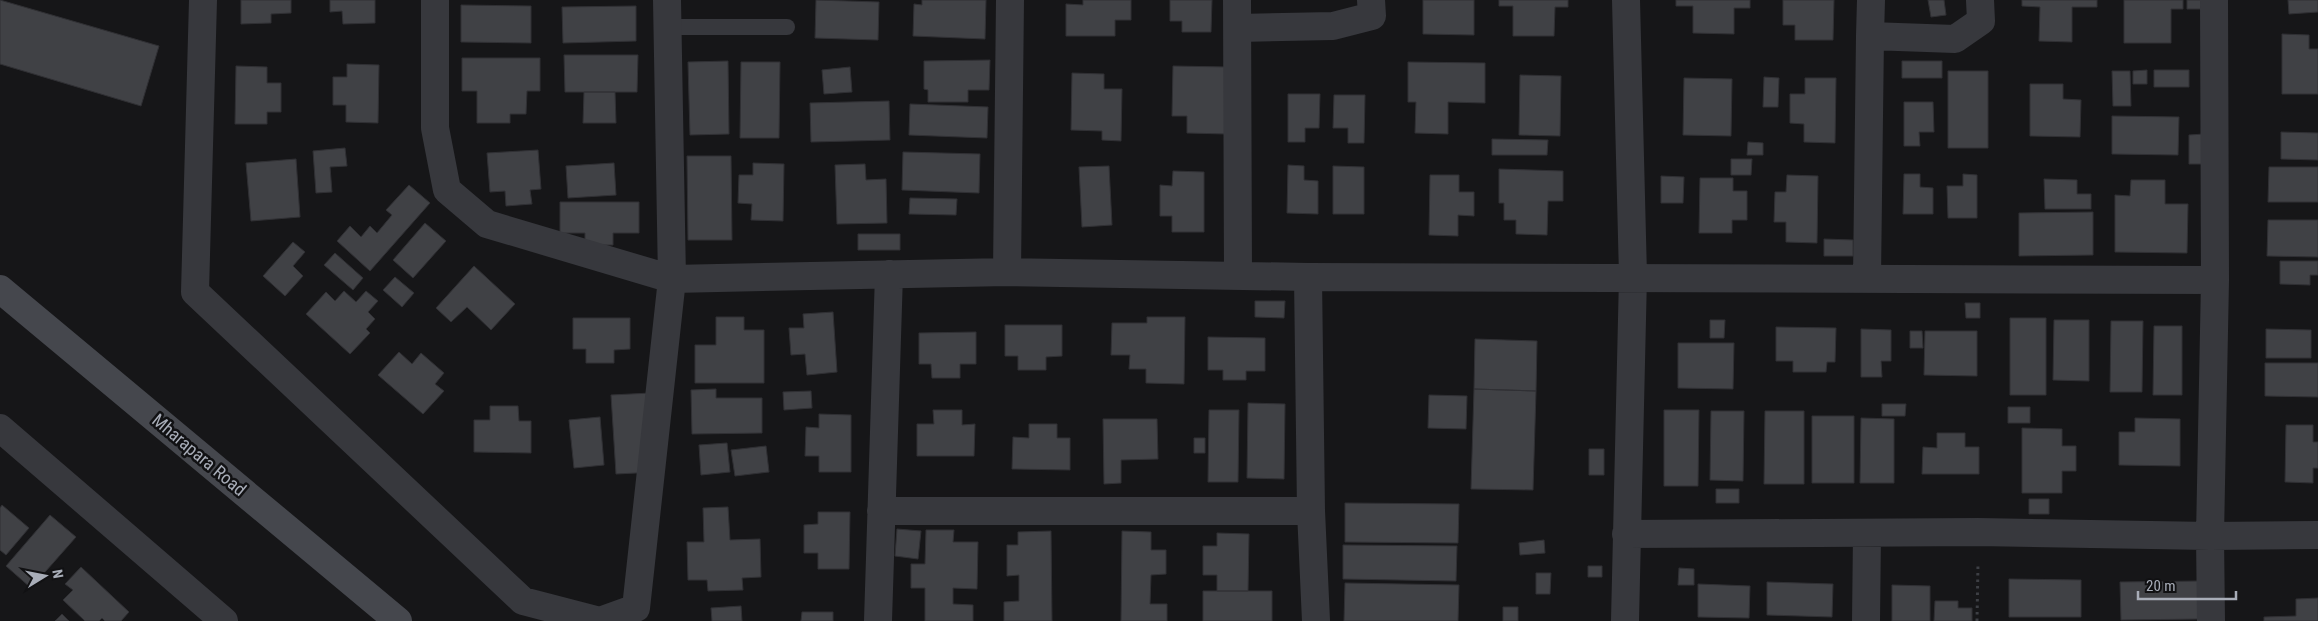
<svg xmlns="http://www.w3.org/2000/svg" width="2318" height="621" font-family="'Roboto Condensed',sans-serif">
<style>
.building{fill:#404145;stroke:#303034}
.lines{fill:none;stroke-linecap:round;stroke-linejoin:round}
.path{stroke:#3d3f44;stroke-width:3;stroke-dasharray:2.5 4;stroke-linecap:butt}
.lane{stroke:#37383d;stroke-width:16}
.street{stroke:#37383d;stroke-width:28}
.secondary{stroke:#45474d;stroke-width:28}
.labels{text-anchor:middle;stroke-width:5;stroke-linejoin:round;paint-order:stroke}
.street-label{font-size:18px;fill:#a8adb8;stroke:#111113}
</style>
<rect width="100%" height="100%" fill="#161618"/>
<path class="building" d="M0,0L159,46L141,106L0,64Z
M241,0H291V13L271,14V23L241,24Z
M330,0H375V23L343,24L342,11L330,12Z
M816,0L879,2L878,40L815,38Z
M922,0H986L985,39L913,36L914,4L922,5Z
M1083,0H1131V20H1115V36H1066V4L1083,5Z
M1170,0H1212L1211,32H1182V21H1170Z
M1423,0H1474V35L1423,34Z
M1499,0H1568V7H1555L1554,36H1513V6H1499Z
M1676,0H1750V8H1734V34L1693,33V6H1676Z
M1783,0H1834L1833,40H1795V25H1783Z
M1928,0H1944L1946,15L1931,17Z
M2022,0H2097V7H2072V42L2039,41L2040,7L2022,6Z
M2124,0H2183V9H2171V43H2124Z
M2187,0H2201V9H2187Z
M2288,0H2318V12L2289,14Z
M461,5L531,6V43L461,42Z
M636,6V41L563,43L562,7Z
M2282,34L2309,35V49H2318V94H2282Z
M564,55H638L637,92H565Z
M462,58H540V91H527L526,114H510V123H477V91H462Z
M990,60L989,90H968V102H928V90L924,89V61Z
M728,61L729,134L690,135L688,62Z
M1902,61H1942V78H1902Z
M741,62H780L779,138H740Z
M1408,62L1485,63V103L1448,102V134L1415,133L1416,102H1408Z
M347,64L379,65L378,123L346,122V105H333V77H347Z
M236,66L267,67V83H281V112H267V124H235Z
M1173,66L1227,67L1226,134L1187,133V116H1172Z
M850,67L852,92L824,94L822,70Z
M2147,70V84H2133V71Z
M2154,70H2189V87H2154Z
M1948,71H1988V148H1948Z
M2112,71H2130L2131,106H2113Z
M1072,73L1104,74V89H1122L1121,141L1102,140V131L1071,130Z
M1520,75L1561,76L1560,136L1519,135Z
M1764,77L1779,78L1778,107H1763Z
M1684,78L1732,79L1731,136L1683,135Z
M1805,78H1836L1835,143L1804,142V124L1790,123V94H1805Z
M2030,84H2063V99L2081,100L2080,137L2030,136Z
M584,92H615L616,123H583Z
M1288,94H1320L1319,128H1305V142H1288Z
M1334,95H1365L1364,143H1348V128H1333Z
M889,101L890,140L811,142L810,103Z
M1904,102H1933L1934,132H1919L1920,146H1904Z
M910,104L988,107L987,138L909,135Z
M2112,116L2179,117L2178,155L2112,154Z
M2281,132L2318,133V160L2281,159Z
M2204,134V164H2189V135Z
M1492,139L1548,140L1547,155H1492Z
M1748,142L1763,143V155H1747Z
M345,148L347,166L330,167L332,192L316,193L313,151Z
M538,150L541,189L530,190L532,204L506,206L505,191L490,192L487,153Z
M903,152L980,154L979,193L902,190Z
M687,156H731L732,240H688Z
M296,159L300,217L251,221L246,163Z
M1731,159H1752L1751,175H1731Z
M614,163L616,195L568,198L566,166Z
M753,163L784,164L783,221L751,220L752,204L738,203L739,175H753Z
M865,164L866,180L886,179L887,223L837,224L835,165Z
M1288,165L1304,166V180L1318,181V214L1287,213Z
M1109,166L1112,225L1082,227L1079,167Z
M1333,166L1364,167V214H1333Z
M2269,167H2318V202H2268Z
M1499,169L1563,171V201H1548L1547,235L1516,234V220H1504V203H1499Z
M1173,171L1204,172V232H1172V216H1160V185L1172,186Z
M1904,174H1920V187L1933,188V214H1903Z
M1963,174L1977,175V218H1948L1947,186H1963Z
M1430,175H1459V192H1474V216L1458,215V236L1429,235Z
M1787,175L1818,176L1817,243L1786,242V222H1774L1775,192H1786Z
M1661,176L1684,177L1683,203H1661Z
M1700,178H1733V191H1747V220H1732V233H1699Z
M2044,179L2077,180V194H2091V209H2045Z
M2131,180H2165V204H2188L2187,253L2115,252V195L2130,196Z
M409,185L430,203L370,271L337,241L350,226L361,237L370,226L377,233L392,215L386,210Z
M910,198L957,199L956,215L909,214Z
M560,202H639V233H613V245H585V233H560Z
M2093,212V255L2019,256V213Z
M2268,220H2318V257L2267,256Z
M425,223L446,241L413,278L393,260Z
M858,234H900V250H858Z
M1824,239L1853,240V256H1824Z
M293,242L305,252L293,266L303,276L285,296L263,276Z
M335,253L363,278L353,290L324,265Z
M2280,261H2318V275H2310V285L2280,284Z
M474,266L515,304L491,330L467,307L451,322L436,308Z
M395,277L414,293L402,307L383,290Z
M344,291L356,302L366,291L378,301L368,312L375,319L366,329L370,333L350,354L306,314L326,292L335,301Z
M1255,301H1285L1284,318L1255,317Z
M1965,303H1980V318H1966Z
M833,312L837,372L807,375L805,354L791,355L789,328H804L803,314Z
M716,317H744V330H764V383H695V345H716Z
M1147,317H1185L1184,384L1146,383V369H1129L1130,355H1111L1112,323H1147Z
M573,318H630V349L614,350V363H586V349H573Z
M2010,318H2046V395H2010Z
M1710,320H1725L1724,338H1710Z
M2054,320H2089V381L2053,380Z
M2111,321H2143L2142,392H2110Z
M1005,325H1062V356L1046,357V370H1018V356H1005Z
M2154,326H2182V395H2153Z
M1776,327L1836,328L1835,362H1827L1826,372H1793V361H1776Z
M1861,329L1891,330V361H1881L1882,377H1861Z
M2266,329L2311,330V358H2266Z
M1910,331H1922L1923,348H1910Z
M1925,331H1977V376L1924,375Z
M976,332V364H960V378H932L931,364H919V333Z
M1208,337L1265,338V371H1246V380H1223V370H1208Z
M1475,339L1537,341L1536,391L1474,389Z
M1678,343H1734L1733,389L1678,388Z
M399,352L412,364L421,353L444,373L435,384L444,391L423,414L378,375Z
M2265,363H2318V397L2265,396Z
M716,389V398H762V433L692,434L691,390Z
M1474,389L1536,391L1533,490L1471,489Z
M811,391L812,408L784,410L783,392Z
M651,393L656,472L616,474L611,395Z
M1429,395L1467,396L1466,429L1428,428Z
M1248,403L1285,404L1284,479L1247,478Z
M1882,404H1906L1905,416H1882Z
M490,406H518L519,421H531V453L474,452V420H490Z
M2008,407H2030V423H2008Z
M933,410H962V425L975,424L974,456H917V424H934Z
M1209,410H1239L1238,482H1208Z
M1664,410H1699L1698,486H1664Z
M1711,411H1744L1743,481L1710,480Z
M1765,411H1804V484H1764Z
M819,414L851,415V472H819V456H805L806,427L819,428Z
M1812,416H1854V483H1812Z
M600,417L604,465L574,468L569,420Z
M1861,418L1894,419V483H1860Z
M2135,418L2180,419V466L2119,465V432H2135Z
M1103,419H1157L1158,459L1121,460V483L1104,484Z
M1029,424H1057V438H1070V470L1012,469L1013,437L1029,438Z
M2286,425H2313V442H2318V468H2313V483L2285,482Z
M2022,428L2062,429V446H2076V471H2062V493H2022Z
M1937,433H1965V447H1979V474H1922L1923,447L1937,448Z
M1194,438H1205V453H1194Z
M727,443L730,472L701,475L699,445Z
M766,446L769,472L735,476L731,450Z
M1589,449H1604V475H1589Z
M1716,489H1739V503H1716Z
M2029,499H2049V514H2029Z
M1345,503L1459,504L1458,543L1345,542Z
M2,505L29,528L6,555L0,550V508Z
M728,507L730,540L760,539L761,577L742,578L743,590L708,591L707,580H688L687,542H704L703,508Z
M818,512H850L849,569H818V553H804V525L818,524Z
M50,515L76,537L31,588L6,566Z
M897,529L921,531L918,559L895,556Z
M926,530H954L953,542H978L977,589L953,588V604L973,605V621H925V588H911V564H925Z
M1051,531L1052,621H1004V602L1019,601V575L1007,576V545H1018V532Z
M1122,531L1151,532V550H1166V574L1151,575L1150,604H1167V621H1121Z
M1217,533L1249,534L1248,591H1217V575H1203V546H1217Z
M1544,540L1545,553L1520,555L1519,543Z
M1343,545L1457,546L1456,581L1343,579Z
M1588,566H1602V577H1588Z
M81,567L129,612L121,621H105L102,618L99,621H85L63,600L73,590L65,584Z
M1679,568L1694,569V585H1678Z
M1536,573H1551L1550,594H1536Z
M2009,579L2081,580V617H2009Z
M2200,581V619L2121,620L2120,582Z
M1767,582L1833,584L1832,617L1767,615Z
M1345,583L1459,585L1458,621H1344Z
M1698,584L1750,586L1749,618L1698,617Z
M1892,585L1930,586V621H1892Z
M1203,591H1272V621H1203Z
M2318,598V621H2264V617L2296,616V599Z
M1935,601H1958V608H1972V621H1934Z
M741,606L742,621H712L711,608Z
M1503,607H1518V621H1503Z
M802,612H833V621H801Z
M62,614L69,621H55Z"/>
<g class="lines">
<path class="path" d="M1977,621L1978,563"/>
<path class="lane" d="M667,27H787"/>
<path class="street" d="M203,0L195,292L523,601L600,621
M435,0V128L447,190L487,224L672,279L1007,272L1308,277L2215,280
M1237,0L1238,274
M1238,28L1333,26L1372,16L1371,0
M1870,36L1871,0
M1007,272L1010,0
M1308,277L1311,511L1316,621
M1867,278L1870,36L1955,39L1981,21L1980,0
M0,428L224,621
M881,511H1311
M1626,534L1978,532L2210,536L2318,535
M600,621L636,608L672,279L667,0
M878,621L889,274
M1625,621L1633,276L1626,0
M1866,621L1867,534
M2211,621L2210,536L2215,280L2214,0"/>
<path class="secondary" d="M0,289L398,621"/>
</g>
<g class="labels">
<g class="street-label">
<text transform="translate(199 455) rotate(40)" y="6">Mharapara Road</text>
</g>
</g>
<g transform="translate(45 576) rotate(80)" stroke="#111113" stroke-width="4" paint-order="stroke">
<path d="M0-4L9 19L0 12L-9 19Z" fill="#a8adb8"/>
<text y="-8" font-size="14" font-weight="bold" text-anchor="middle" fill="#a8adb8">N</text>
</g>
<path d="M2138 591v8h98v-8" fill="none" stroke="#a8adb8" stroke-width="2.5"/>
<text x="2146" y="591" font-size="15" fill="#a8adb8" stroke="#111113" stroke-width="4" paint-order="stroke">20 m</text>
</svg>
